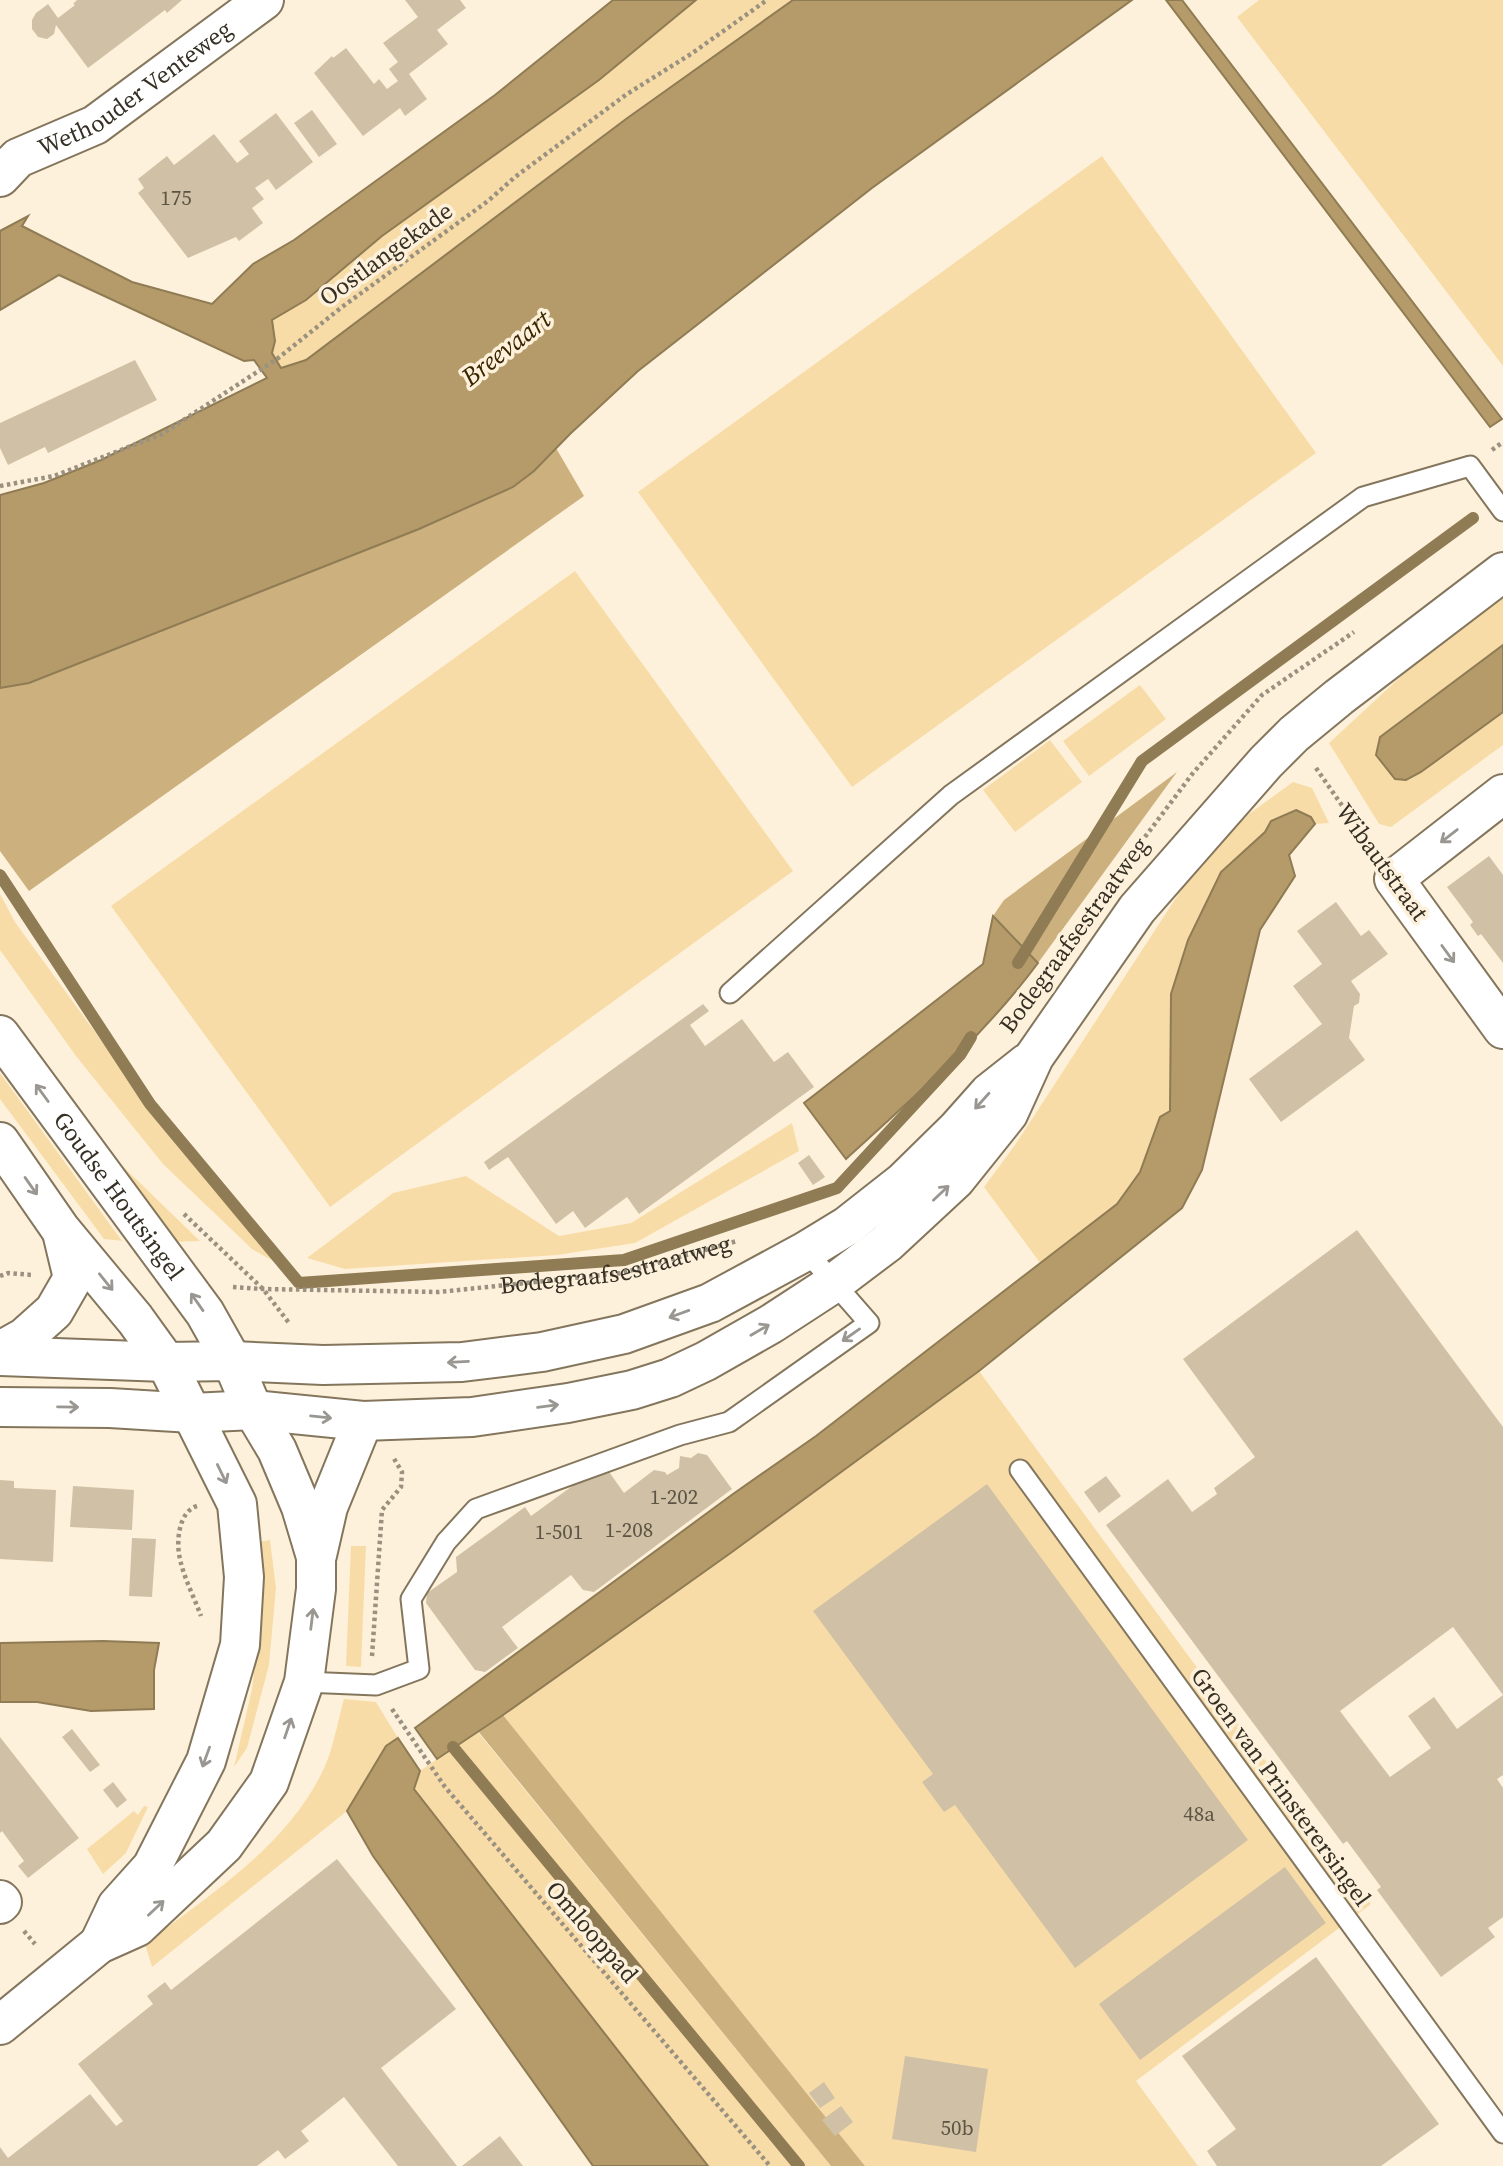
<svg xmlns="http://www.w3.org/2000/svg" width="1503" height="2166" font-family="'Source Serif 4',serif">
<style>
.green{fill:#f8dca8}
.forest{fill:#ccb07e}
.water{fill:#b59b69;stroke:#8f7b54;stroke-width:2}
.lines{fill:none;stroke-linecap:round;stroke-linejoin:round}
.stream{stroke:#8f7b54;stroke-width:12}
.building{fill:#d0c1a6;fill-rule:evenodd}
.lane-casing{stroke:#84765d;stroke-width:23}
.street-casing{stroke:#84765d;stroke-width:42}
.secondary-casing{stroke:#84765d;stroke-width:42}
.path{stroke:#9a9180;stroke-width:4.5;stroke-dasharray:3.5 3.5;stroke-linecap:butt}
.lane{stroke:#fff;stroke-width:19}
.street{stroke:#fff;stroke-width:38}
.secondary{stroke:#fff;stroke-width:38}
.oneway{stroke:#9a9792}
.labels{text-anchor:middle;stroke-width:7;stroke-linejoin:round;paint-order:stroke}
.number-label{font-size:21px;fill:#5c5444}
.street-label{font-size:24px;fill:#352f24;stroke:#fef1db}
.water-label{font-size:26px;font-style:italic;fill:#392600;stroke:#fef1db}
</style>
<rect width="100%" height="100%" fill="#fef1db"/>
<path class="green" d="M696,0H793L626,119L306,360L282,368L272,353L271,320L306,300L382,236L599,80Z
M1259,0H1503V366L1237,17Z
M1102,156L1316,453L852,787L638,492Z
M575,571L793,871L330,1207L111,906Z
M1503,597V645L1380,737L1406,780L1421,772L1503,712V745L1391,827L1379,824L1329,743L1434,646Z
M1140,685L1166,719L1089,776L1063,741Z
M1050,740L1082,782L1015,832L983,790Z
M1293,782L1312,788L1329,823L1315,824L1311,817L1271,821L1265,832L1221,872L1188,940L1171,994L1170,1111L1160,1117L1140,1172L1117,1204L1041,1264L984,1187L1015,1145L1185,884L1214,847L1249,814Z
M0,894L15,922L177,1145L275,1262L252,1249L163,1164L76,1056L0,950Z
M0,1073L122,1241H123L104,1239L0,1099Z
M792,1123L799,1151L635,1243L557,1255L345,1269L307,1258L393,1193L466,1176L559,1236L631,1223Z
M110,1154L200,1241L172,1242Z
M979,1371L1371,1904L1136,2081L1198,2166H865L503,1715L732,1552Z
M270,1540L276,1588L269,1665L247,1748L234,1767L252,1689L260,1627L259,1542Z
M351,1546H366L361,1667L346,1666Z
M344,1699L376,1702L398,1738L386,1746L347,1811L152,1967L145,1944C211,1894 290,1844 325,1766C334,1745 338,1720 344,1699Z
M477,1731L831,2166H708L414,1789L420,1771Z
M144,1806L148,1807L126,1853L103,1874L87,1849L134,1811L138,1815Z"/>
<path class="forest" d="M556,448L584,496L29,891L0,851V688L29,683L534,471Z
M1177,772L1038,963L993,916L1004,900Z
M503,1715L865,2166H831L478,1731Z"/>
<path class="water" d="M613,0H696L599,80L382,236L306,300L272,320L275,341L272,353L281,368L306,360L626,119L793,0H1132L872,188L638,371L570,434L534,471L513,487L419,529L29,683L0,688V495L44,483L101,460L267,378L254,360L244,361L59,275L0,310V231L28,216L22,226L132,282L212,304L253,264L294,240L495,95Z
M1166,0H1182L1502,419L1490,427Z
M1503,645V712L1421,772L1406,780L1395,779L1376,755L1380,737Z
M1296,810L1311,817L1315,824L1289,855L1295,876L1260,930L1202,1170L1182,1208L979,1371L732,1552L503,1715L437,1759L415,1728L733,1494L816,1436L1117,1204L1140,1172L1160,1117L1170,1111L1171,994L1188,940L1221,872L1265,832L1271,821Z
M993,916L1038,963C983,1037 914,1097 846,1159L804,1103L983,964Z
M103,1641L159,1643L154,1670V1709L91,1711L37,1702H0V1643Z
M398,1738L420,1771L414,1789L708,2166H593L373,1856L347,1811L386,1746Z"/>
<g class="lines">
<path class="stream" d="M0,875L150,1104L299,1283L624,1260L837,1188L960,1055L971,1037
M1018,963L1142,761L1473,518
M453,1747L799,2166"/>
</g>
<path class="building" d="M77,0H182L167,13L165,10L88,68L56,25L54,34L47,39L38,37L32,29V20L36,13L48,4L58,18L75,5L73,4Z
M405,0H460L466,8L437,30L448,44L409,74L427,99L405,116L400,108L363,136L314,73L332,56L333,58L346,48L374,84L379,79L387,89L398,81L389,69L398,62L383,43L418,17Z
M312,110L337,144L319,157L294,123Z
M276,113L313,162L276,190L268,179L255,188L264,199L252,208L263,223L239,241L236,237L188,258L138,193L144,188L138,179L167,156L174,165L214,134L237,163L249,154L239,141Z
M135,360L157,400L48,453L45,447L8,465L0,448V423Z
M1489,856L1503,875V963L1481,934L1478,936L1470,925L1473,922L1447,887Z
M1336,902L1361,936L1369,930L1388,954L1351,981L1360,994L1359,1003L1354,1006L1349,1038L1365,1060L1281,1122L1249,1079L1322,1024L1293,986L1322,964L1297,931Z
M703,1004L709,1011L690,1025L705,1046L742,1019L774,1062L788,1052L814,1087L639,1214L627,1197L585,1228L573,1211L556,1224L508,1157L489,1170L484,1162Z
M809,1155L825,1177L813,1185L798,1163Z
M1357,1230L1503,1427V1775L1497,1779L1503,1788V1917L1488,1928L1495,1937L1441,1977L1377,1890L1381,1887L1347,1841L1343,1844L1106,1525L1168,1479L1192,1512L1217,1494L1214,1488L1255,1457L1183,1359ZM1453,1627L1503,1695L1457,1729L1434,1697L1408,1716L1431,1748L1390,1777L1340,1711Z
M698,1453L707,1455L732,1489L594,1592L583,1590L571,1575L502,1627L518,1648L485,1672L475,1670L426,1603L427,1593L457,1572L456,1557L525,1507L531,1516L597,1468L607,1469L624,1493L654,1470L665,1472L667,1475L679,1468L680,1456L691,1458Z
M1106,1476L1121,1496L1099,1513L1084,1492Z
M0,1480L14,1481V1488L56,1490L53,1562L0,1559Z
M987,1484L1248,1840L1075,1968L955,1805L944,1812L922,1782L933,1774L813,1611Z
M73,1486L134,1490L132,1530L70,1527Z
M132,1538L156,1539L152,1597L129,1596Z
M72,1729L100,1765L90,1772L62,1737Z
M0,1737L79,1838L28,1878L18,1866L24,1861L2,1831L0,1833Z
M113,1782L127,1800L117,1808L103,1790Z
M337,1859L456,2009L381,2068L457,2166H398L344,2097L301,2131L309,2141L285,2159L278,2150L257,2166H0V2147L8,2158L90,2094L116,2126L123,2121L78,2064L153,2004L147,1996L165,1982L171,1990Z
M1285,1867L1326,1923L1140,2060L1099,2004Z
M1316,1957L1439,2124L1381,2166H1217L1207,2151L1236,2129L1182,2056Z
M905,2056L988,2069L976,2152L892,2139Z
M824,2082L835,2098L820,2108L809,2093Z
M841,2106L853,2122L835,2136L822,2120Z
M500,2136L523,2166H462Z"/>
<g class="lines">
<defs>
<path id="lane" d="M730,993L951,795L1363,497L1470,466L1503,511
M1020,1470L1503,2133
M304,1682L376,1685L419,1669L411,1599L446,1542L476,1509L680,1435L729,1422L869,1323L806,1251"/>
<g id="street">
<path id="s2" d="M0,177L18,158L95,125L264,0"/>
<path d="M1503,794L1394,879L1503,1029"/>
<path d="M0,1900L2,1902L0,1904"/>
</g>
<g id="secondary">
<path id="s3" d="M0,1035L205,1313L232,1361L253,1410L277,1450L301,1507L316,1557V1589L304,1682L269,1782L224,1845L137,1927L99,1944L0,2025"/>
<path d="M0,1142L61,1230L135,1319L166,1362L237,1504L244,1577L240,1645L206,1761L152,1867L117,1906L99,1944"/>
<path d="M0,1351L25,1337L54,1311L73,1278L62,1232"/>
<path d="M0,1356L166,1362L232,1361L323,1365L462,1362L542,1352L624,1334L710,1303L806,1251L847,1226L903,1182L957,1129L989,1093L1027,1063"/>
<path d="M0,1407L110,1408L192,1413L253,1410L363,1421L472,1417L568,1403L632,1390L670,1378L706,1361L771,1324L834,1283L887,1243L956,1179L1008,1114L1034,1057L1137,909L1266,762L1294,734L1339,697L1503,572"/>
<path d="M317,1555L328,1507L363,1421"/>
</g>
</defs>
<use href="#lane" class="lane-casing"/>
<use href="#street" class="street-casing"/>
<use href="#secondary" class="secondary-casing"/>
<g class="path">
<path d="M1492,450L1503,442"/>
<path d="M0,486L54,476L162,434L277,359L342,307L488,201L515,177L627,94L691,54L767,0"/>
<path d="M1316,768L1373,850"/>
<path d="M1145,837L1193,773L1262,695L1354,632"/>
<path d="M184,1214L263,1289L289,1323"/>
<path d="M0,1276L8,1273L32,1275"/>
<path id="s1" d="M233,1287L263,1289L439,1292L622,1273L737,1241"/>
<path d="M197,1506C178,1512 176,1543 180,1559C184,1578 194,1597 201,1616"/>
<path d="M372,1656L382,1510L401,1487L402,1472L393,1457"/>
<path d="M392,1709L445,1787L770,2166"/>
<path d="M24,1931L35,1944"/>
</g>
<use href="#lane" class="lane"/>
<use href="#street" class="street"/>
<use href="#secondary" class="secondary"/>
</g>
<defs><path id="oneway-shaft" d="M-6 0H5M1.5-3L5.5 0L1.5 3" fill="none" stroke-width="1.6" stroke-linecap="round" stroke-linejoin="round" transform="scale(1.75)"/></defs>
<g class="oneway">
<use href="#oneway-shaft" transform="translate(1449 836) rotate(142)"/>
<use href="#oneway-shaft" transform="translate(1448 954) rotate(54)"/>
<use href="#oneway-shaft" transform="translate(42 1093) rotate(-126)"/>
<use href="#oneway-shaft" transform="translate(982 1101) rotate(132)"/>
<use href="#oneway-shaft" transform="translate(31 1186) rotate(55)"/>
<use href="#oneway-shaft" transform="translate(941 1193) rotate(-43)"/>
<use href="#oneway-shaft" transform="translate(106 1282) rotate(51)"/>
<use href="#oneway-shaft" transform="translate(197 1302) rotate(-125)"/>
<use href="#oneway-shaft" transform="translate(679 1314) rotate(160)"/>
<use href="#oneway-shaft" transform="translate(760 1330) rotate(-30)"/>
<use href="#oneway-shaft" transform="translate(851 1335) rotate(145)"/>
<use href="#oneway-shaft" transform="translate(458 1362) rotate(177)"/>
<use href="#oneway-shaft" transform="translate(548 1406) rotate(-8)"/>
<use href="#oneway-shaft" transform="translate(68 1407) rotate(1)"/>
<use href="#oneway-shaft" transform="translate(321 1417) rotate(6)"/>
<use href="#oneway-shaft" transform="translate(222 1474) rotate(64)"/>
<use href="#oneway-shaft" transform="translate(312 1619) rotate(-83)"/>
<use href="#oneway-shaft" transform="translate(288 1728) rotate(-71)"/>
<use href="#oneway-shaft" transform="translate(206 1757) rotate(110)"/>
<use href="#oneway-shaft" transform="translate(156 1908) rotate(-43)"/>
</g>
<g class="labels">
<g class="number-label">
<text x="176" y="205">175</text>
<text x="674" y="1504">1-202</text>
<text x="629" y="1537">1-208</text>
<text x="559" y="1539">1-501</text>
<text x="1199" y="1821">48a</text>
<text x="957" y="2135">50b</text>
</g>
<g class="street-label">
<text dy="8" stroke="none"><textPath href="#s2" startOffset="163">Wethouder Venteweg</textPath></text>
<text transform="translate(386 254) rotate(-36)" y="8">Oostlangekade</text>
<text transform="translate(1382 862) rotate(54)" y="8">Wibautstraat</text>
<text transform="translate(1074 935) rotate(-54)" y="8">Bodegraafsestraatweg</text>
<text dy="8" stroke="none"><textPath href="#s3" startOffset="200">Goudse Houtsingel</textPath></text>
<text dy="8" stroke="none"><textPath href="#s1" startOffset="385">Bodegraafsestraatweg</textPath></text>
<text transform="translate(1281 1787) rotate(54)" y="8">Groen van Prinsterersingel</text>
<text transform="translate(592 1932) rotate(49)" y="8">Omlooppad</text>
</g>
<g class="water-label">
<text transform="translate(506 348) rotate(-38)" y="9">Breevaart</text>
</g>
</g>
</svg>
